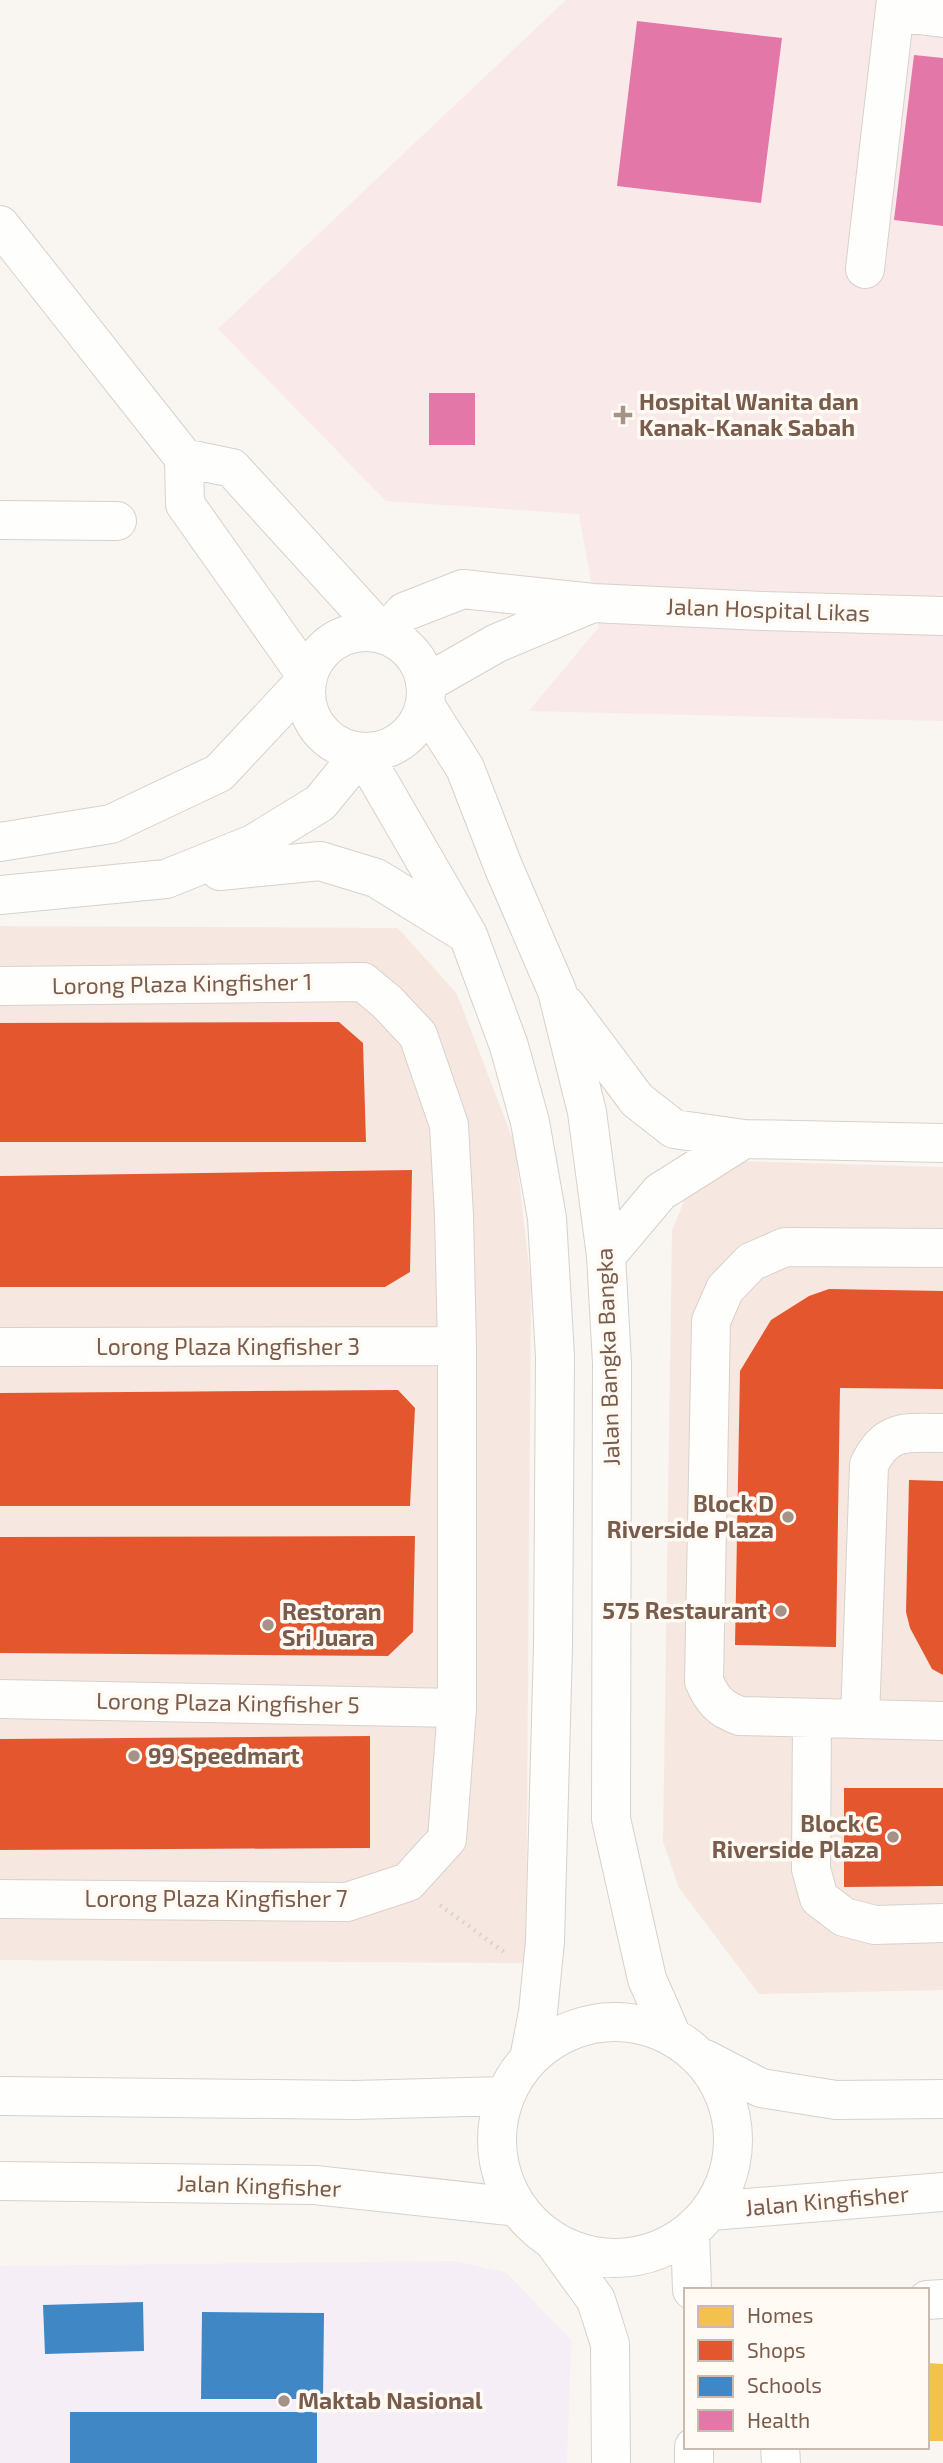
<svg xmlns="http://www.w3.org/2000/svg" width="943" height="2463" font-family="'Exo 2',sans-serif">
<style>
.commercial{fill:#f6e8e1}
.education{fill:#f6eef6}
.medical{fill:#fae9e9}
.homes{fill:#f2c14e}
.shops{fill:#e4572e}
.schools{fill:#3f88c5}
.health{fill:#e377a8}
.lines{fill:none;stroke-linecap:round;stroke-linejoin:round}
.minor-casing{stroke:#d7d1cb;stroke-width:40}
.path{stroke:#dcd5d0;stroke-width:4.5;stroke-dasharray:2 5;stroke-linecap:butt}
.minor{stroke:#fefefd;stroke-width:38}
.poi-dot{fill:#a69286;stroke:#fffaf3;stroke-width:2.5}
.labels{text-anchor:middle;stroke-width:7;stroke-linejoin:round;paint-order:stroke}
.poi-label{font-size:23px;font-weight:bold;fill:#7a5c4d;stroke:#fffaf3;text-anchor:start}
.street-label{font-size:23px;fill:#7a5c4d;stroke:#fffaf3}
</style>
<rect width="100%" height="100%" fill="#f9f5f0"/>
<path class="commercial" d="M0,926L398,928L457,994L515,1145L531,1284L526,1963L0,1960Z
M734,1161L943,1167V1990L759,1994L679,1888L663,1842L672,1231L690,1186Z"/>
<path class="education" d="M455,2261L507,2273L571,2340L567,2463H0V2266Z"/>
<path class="medical" d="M566,0H943V721L529,711L599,627L579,514L386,501L218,329Z"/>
<path class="homes" d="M927,2363L943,2364V2441H927Z"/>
<path class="shops" d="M339,1022L363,1043L366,1142H0V1023Z
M412,1170L410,1272L385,1287H0V1176Z
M829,1289L943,1291V1389L840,1388L836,1647L735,1645L740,1371L771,1320L809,1296Z
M398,1390L415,1408L410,1506H0V1393Z
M909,1480L943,1481V1675L932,1669L910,1628L906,1612Z
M415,1536L413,1632L388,1656L0,1653V1537Z
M370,1736V1848L0,1850V1739Z
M844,1788H943V1886L844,1887Z"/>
<path class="schools" d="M143,2302L144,2351L45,2354L43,2305Z
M202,2312L324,2313L323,2399H201Z
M70,2412H317V2463H70Z"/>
<path class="health" d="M637,21L782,38L761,203L617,186Z
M914,55L943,58V226L894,220Z
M429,393H475V445H429Z"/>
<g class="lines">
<defs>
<path id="minor" d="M895,12L943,18
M0,225L184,458L185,504L308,678L219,773L111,824L0,842
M865,269L896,0
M184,458L232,468L384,635L404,612L463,589L593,603L762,611L943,616
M0,520L117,521
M306 692a60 60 0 1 1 120 0a60 60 0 1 1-120 0Z
M425,684L497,643L588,605
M425,705L465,768L503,866L557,991L587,1112L606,1256L612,1363L611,1819L647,1979L671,2034
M220,871L320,861L376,878L460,930
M0,895L166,879L253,844L320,803L362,752L468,935L509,1046L530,1122L547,1218L555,1356L553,1647L545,1941L538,2012L529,2059
M0,986L363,982L387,1002L418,1035L449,1125L454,1216L457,1346V1708L447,1839L408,1882L347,1902L0,1899
M566,1005L637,1100L674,1129L744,1139L943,1143
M606,1256L660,1192L744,1139
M0,1347L457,1346
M943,1433C907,1433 886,1428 869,1465L860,1719L943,1721
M0,1699L457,1708
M812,1718L811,1869L819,1898L844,1917L875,1925L943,1923
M860,1719L740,1716C720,1709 712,1700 704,1681L711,1321L725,1289L751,1262L785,1247L943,1248
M497 2140a118 118 0 1 1 236 0a118 118 0 1 1-236 0Z
M705,2059L761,2088L836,2100L943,2099
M0,2096L354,2100L504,2096
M0,2181L315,2185L517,2207
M711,2211L943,2192
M690,2232L692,2290
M554,2242L596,2300L610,2344L611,2463
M927,2300L943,2299
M694,2447V2463
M780,2447L781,2463"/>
</defs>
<use href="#minor" class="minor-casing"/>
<path class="path" d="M440,1905L504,1952"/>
<use href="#minor" class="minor"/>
</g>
<g class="poi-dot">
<path d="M619.5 404.5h7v7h7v7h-7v7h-7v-7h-7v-7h7z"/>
<circle cx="788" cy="1517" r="7"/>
<circle cx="781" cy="1611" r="7"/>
<circle cx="268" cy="1625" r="7"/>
<circle cx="134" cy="1756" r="7"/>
<circle cx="893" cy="1837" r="7"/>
<circle cx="284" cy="2401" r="7"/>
</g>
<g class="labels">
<g class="poi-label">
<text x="639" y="410">Hospital Wanita dan<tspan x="639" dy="26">Kanak-Kanak Sabah</tspan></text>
<text x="774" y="1512" text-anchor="end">Block D<tspan x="774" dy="26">Riverside Plaza</tspan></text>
<text x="767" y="1619" text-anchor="end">575 Restaurant</text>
<text x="282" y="1620">Restoran<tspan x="282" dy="26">Sri Juara</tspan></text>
<text x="148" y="1764">99 Speedmart</text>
<text x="879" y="1832" text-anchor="end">Block C<tspan x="879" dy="26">Riverside Plaza</tspan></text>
<text x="298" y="2409">Maktab Nasional</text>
</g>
<g class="street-label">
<text transform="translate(768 610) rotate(2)" y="8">Jalan Hospital Likas</text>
<text transform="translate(182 984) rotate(-1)" y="8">Lorong Plaza Kingfisher 1</text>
<text x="228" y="1355">Lorong Plaza Kingfisher 3</text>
<text transform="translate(608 1357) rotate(-92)" y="8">Jalan Bangka Bangka</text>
<text transform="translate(228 1703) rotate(1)" y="8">Lorong Plaza Kingfisher 5</text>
<text x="216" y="1907">Lorong Plaza Kingfisher 7</text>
<text transform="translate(259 2186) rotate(2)" y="8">Jalan Kingfisher</text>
<text transform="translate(827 2201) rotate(-5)" y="8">Jalan Kingfisher</text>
</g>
</g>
<rect x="684" y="2288" width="245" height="161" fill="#fffaf3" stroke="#cabbb1" stroke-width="2"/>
<rect x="698" y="2306" width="35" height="21" fill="#f2c14e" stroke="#cabbb1" stroke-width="2"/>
<text x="747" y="2323" font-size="21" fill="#7a5c4d">Homes</text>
<rect x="698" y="2340" width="35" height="21" fill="#e4572e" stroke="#cabbb1" stroke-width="2"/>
<text x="747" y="2358" font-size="21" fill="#7a5c4d">Shops</text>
<rect x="698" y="2376" width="35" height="21" fill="#3f88c5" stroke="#cabbb1" stroke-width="2"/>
<text x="747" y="2393" font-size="21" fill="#7a5c4d">Schools</text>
<rect x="698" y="2410" width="35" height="21" fill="#e377a8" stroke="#cabbb1" stroke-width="2"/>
<text x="747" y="2428" font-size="21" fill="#7a5c4d">Health</text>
</svg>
